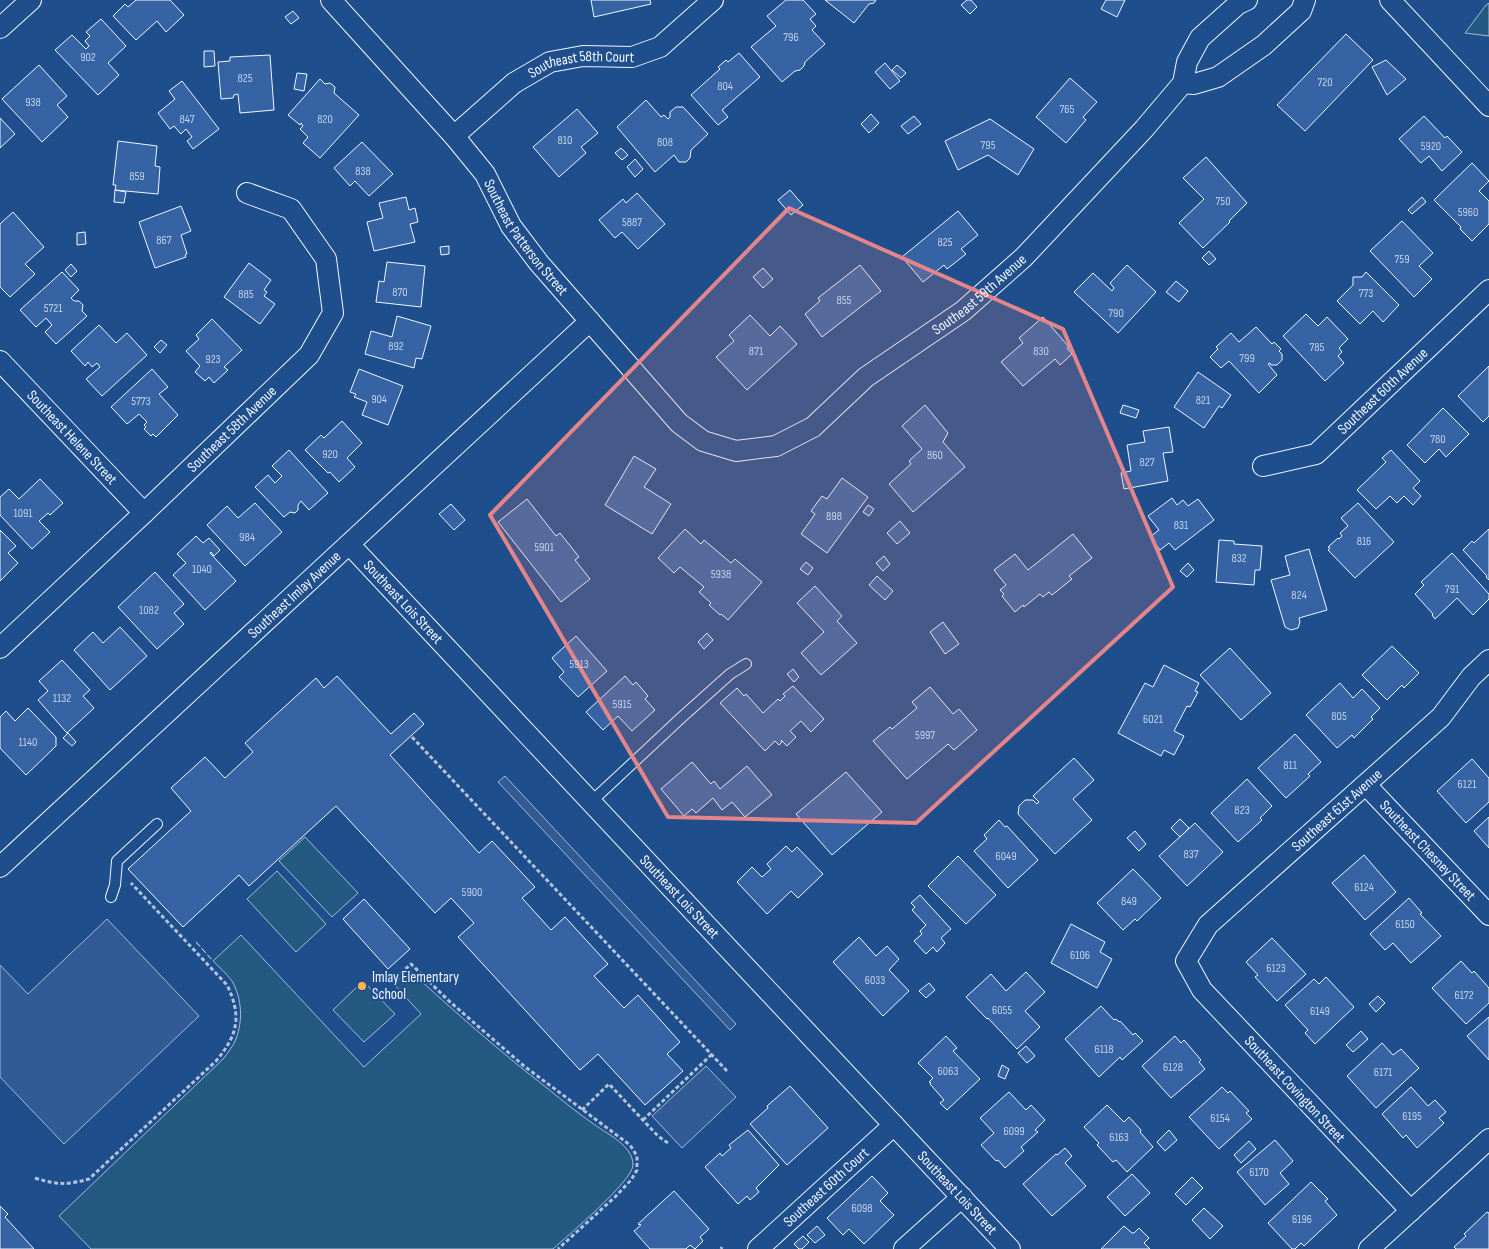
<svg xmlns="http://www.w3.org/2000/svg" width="1489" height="1249" font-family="'Sofia Sans Condensed',sans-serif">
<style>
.green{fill:#245a82;stroke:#a8bbd7}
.parking{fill:#305b95;stroke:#a8bbd7}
.building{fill:#3563a3;stroke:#f2f6ff}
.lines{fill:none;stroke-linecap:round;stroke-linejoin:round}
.lane-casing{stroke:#f2f6ff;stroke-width:12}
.street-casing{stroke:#f2f6ff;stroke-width:22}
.path{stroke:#b3c4dc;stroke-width:3;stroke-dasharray:4 2.5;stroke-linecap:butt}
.lane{stroke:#1f4e8c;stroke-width:10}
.street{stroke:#1f4e8c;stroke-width:20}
.fence{stroke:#f2f6ff;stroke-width:1;stroke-dasharray:6 2.5;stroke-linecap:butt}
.marked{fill:#e38589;fill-opacity:0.2;stroke:#e38589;stroke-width:4;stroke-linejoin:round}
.poi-dot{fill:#ffb74d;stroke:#1f4e8c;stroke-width:2}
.labels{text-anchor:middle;stroke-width:4;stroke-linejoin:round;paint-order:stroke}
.number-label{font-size:12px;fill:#c3d1e8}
.street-label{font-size:15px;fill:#f2f6ff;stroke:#1f4e8c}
.poi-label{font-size:15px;fill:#f2f6ff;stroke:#1f4e8c;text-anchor:start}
</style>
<rect width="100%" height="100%" fill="#1f4e8c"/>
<path class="green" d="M1489,3V36L1465,33L1486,5Z
M305,837L358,893L332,917L279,861Z
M277,871L326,924L296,952L247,899Z
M241,935L364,1067L421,1014L394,984L409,970C454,1011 499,1051 547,1088C563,1101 579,1114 595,1125C609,1135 633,1146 633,1165C633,1181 567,1236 553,1249H91L59,1216L223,1059C228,1053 233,1046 236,1039C243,1020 242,999 232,981C227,974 219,967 213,961Z
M363,981L395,1014L364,1042L333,1010Z"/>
<path class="parking" d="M505,776L736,1024L730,1030L498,782Z
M107,919L199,1016L64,1144L0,1077V965L28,994Z
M706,1066L736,1097L682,1148L652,1116Z"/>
<path class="building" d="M136,0H170L184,15L166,32L157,21L136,40L113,16L125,4L128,7Z
M591,0H650L651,4L594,17Z
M786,0H803L816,14L810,19L816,26L812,30L825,44L805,62L804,66L800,70L795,71L782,82L751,47L776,26L767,16Z
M825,0H876L874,3L869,4L854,23Z
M967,0H971L977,7L970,14L961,5Z
M1106,0H1125L1117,17L1101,9Z
M293,11L299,18L291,24L285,17Z
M101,19L126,46L108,63L119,75L98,95L55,50L72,35L86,49L89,46L85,41L90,36L86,32Z
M1346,34L1373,60L1305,131L1277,105Z
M204,51H214L215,66L204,67Z
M739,53L760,77L722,110L728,117L718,125L691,95L720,69L718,67L726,60L728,62Z
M270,55L274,110L240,113L238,94L234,95L233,98L221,99L218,62L230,61V57Z
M1386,60L1406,79L1387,95L1372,67Z
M885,63L900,81L890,89L875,72Z
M39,65L67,96L57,105L68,117L42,142L2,99Z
M897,65L906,73L901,78L892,70Z
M297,73L307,74L304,91L294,89Z
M1070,78L1097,102L1083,117L1086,120L1066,143L1036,117Z
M320,79L325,84L330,83L335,87L334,93L359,115L320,158L303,143L308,137L300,129L303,126L301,123L300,125L288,115Z
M182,81L219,129L193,149L187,141L192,137L186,129L181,134L174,126L170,129L158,113L175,99L169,91Z
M646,100L661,117L664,115L668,119L670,117V112L676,107H683L708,134L691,150L690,158L686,162H679L674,155L655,172L617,127Z
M577,109L598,133L581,147L586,153L559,177L533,147Z
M871,114L879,123L869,133L861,124Z
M914,116L921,124L908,134L901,126Z
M1424,116L1445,138L1447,136L1462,152L1442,171L1429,156L1421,163L1399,139Z
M0,118L15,134L0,148Z
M990,119L1034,149L1018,175L988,155L958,170L945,141Z
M118,141L157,146L155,166L160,167L158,194L115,190L116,185H113Z
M362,142L393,174L369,196L355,181L350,186L334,168Z
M621,148L628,155L622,160L615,153Z
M1206,157L1247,203L1229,221L1230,222L1203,248L1179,223L1204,199L1183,178Z
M635,159L643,169L635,177L627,167Z
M1472,163L1489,181L1479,191L1489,201V224L1472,241L1460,229L1461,227L1434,200Z
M115,190L126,192L124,203L114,202Z
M790,190L803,205L791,215L778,200Z
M637,193L665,224L638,249L622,232L615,238L599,220L623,199L626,203Z
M406,197L409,210L415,208L418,222L410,224L415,242L374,251L367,222L383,218L379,203Z
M1422,197L1426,202L1412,214L1408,210Z
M181,206L191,231L181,235L187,254L185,255L186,257L155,268L139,222Z
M958,211L978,235L961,249L966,254L947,269L944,265L923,282L902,257Z
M13,212L44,247L25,264L35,274L10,297L0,287V224Z
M1402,221L1433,253L1419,266L1432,279L1414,297L1370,251Z
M85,232L86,244L77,245V233Z
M449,246V254L441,255L440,247Z
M1209,251L1216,259L1209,265L1202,258Z
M387,262L425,266L421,307L376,302L379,281L384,282Z
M249,263L271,280L264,290L267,292L264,296L275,304L260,324L224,297Z
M71,264L77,271L71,277L65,270Z
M860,265L881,291L822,337L805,314L820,301L818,298Z
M1127,265L1156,292L1118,333L1074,292L1093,273L1112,291L1114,288L1110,283Z
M763,268L773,279L763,288L753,277Z
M62,272L79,290L71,298L74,301H79L83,305L82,311L87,316L56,344L45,332L52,325L46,318L36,327L20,310Z
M1366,272L1399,305L1383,322L1373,311L1360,324L1337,301L1353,285V277H1362Z
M1176,281L1188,291L1179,302L1166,292Z
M1306,314L1318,326L1327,317L1348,339L1339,348L1342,352L1338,356L1344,363L1325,381L1283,336Z
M750,315L770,336L780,326L797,344L747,390L716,357L734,341L729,335Z
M397,316L431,326L422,359L416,358L414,368L365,354L371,331L392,337Z
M1043,317L1069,347L1067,348L1072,354L1060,365L1055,359L1023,386L1001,362L1023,343L1019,338Z
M212,319L242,350L224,367L228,370L214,383L209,377L205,381L195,372L200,366L186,351L199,339L196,335Z
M99,325L116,343L127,333L147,355L102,396L86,379L100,367L97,363L92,367L88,362L85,366L71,351Z
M1256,327L1272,344L1274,342L1281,349L1279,351L1282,354V360L1277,365H1271L1270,363L1268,364L1277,375L1259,393L1229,361L1221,368L1210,357L1218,349L1216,347L1231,333L1239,342Z
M161,340L167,345L160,353L154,347Z
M1489,366V416L1483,422L1458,396Z
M152,369L168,387L159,394L178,415L156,437L153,434L151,436L144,429L146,427L144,425L147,422L139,414L127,424L111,407Z
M359,369L403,386L388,425L362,415L367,402L354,397L356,394L350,392Z
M1198,372L1231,395L1222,408L1219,406L1204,428L1174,407Z
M925,405L948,433L943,442L965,467L913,512L889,484L911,464L909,461L922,449L902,426Z
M1123,405L1139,410L1136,418L1120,413Z
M1443,408L1469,434L1446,457L1439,449L1425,463L1407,445Z
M342,421L362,443L347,458L355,467L339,482L330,472L328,473L305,450L321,435L324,438Z
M1169,427L1173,452L1163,453L1168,481L1124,489L1121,473L1131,471L1127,445L1145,442L1143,431Z
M289,450L328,493L309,510L301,501L298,505V510L295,513L290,512L284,517L255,487L268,475L275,483L282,476L272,466Z
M1391,450L1420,481L1413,488L1421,496L1413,505L1404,496L1397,503L1390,496L1376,509L1357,490L1386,462L1382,458Z
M634,456L656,469L644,487L671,504L652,534L605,505Z
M842,478L868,497L827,553L801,534L815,514L811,511L822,496L827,499Z
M40,479L63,503L50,515L48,513L39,521L50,532L32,549L0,515V497L9,489L19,499Z
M1172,498L1177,505L1183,500L1188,506L1198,499L1214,520L1175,550L1169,543L1160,550L1150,537L1159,530L1148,516Z
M527,499L556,536L560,533L579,557L575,560L590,579L561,602L498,522Z
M255,503L282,532L245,566L207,525L227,506L238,518Z
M1358,503L1394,542L1355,578L1328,550L1330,548L1328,547L1338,538L1339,539L1342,536L1340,533L1348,526L1341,518Z
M451,504L465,520L454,530L439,514Z
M868,505L874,509L869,516L863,512Z
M900,521L910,533L897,544L887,533Z
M685,529L701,544L704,540L731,563L735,559L762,582L728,620L721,614L720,615L709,605L711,603L699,592L704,587L680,567L674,573L658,558Z
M1489,529V580L1486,577L1487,576L1463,550L1472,541L1474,543Z
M0,530L16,546L8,553L18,563L0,581Z
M1073,534L1092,558L1069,576L1072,579L1052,595L1049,592L1043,597L1040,594L1024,607L1023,605L1015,612L1002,596L1004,594L1000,590L1006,585L994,570L1015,554L1028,570Z
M196,536L203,543L209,538L220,550L214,556L211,552L210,553L236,581L205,610L173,575L186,563L177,554Z
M1219,540L1234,541V544L1262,546L1260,570H1255L1254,585L1216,582Z
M1309,549L1327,610L1299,618L1300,622L1298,628L1291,630L1285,627L1271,580L1290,575L1285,556Z
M1452,553L1489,594V599L1473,615L1457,598L1435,619L1432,615L1433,614L1415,594L1424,585L1421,582Z
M884,556L890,564L883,571L876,563Z
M806,562L813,568L808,575L800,569Z
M1188,563L1194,570L1187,577L1180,571Z
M155,572L184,604L174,613L184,624L157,649L118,607Z
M877,576L893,591L885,600L869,585Z
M815,586L842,616L837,621L857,643L821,675L801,653L824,632L797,603Z
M943,622L959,644L945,654L930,632Z
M120,627L147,656L110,690L74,650L93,632L103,643Z
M707,633L713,640L704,649L698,642Z
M576,636L607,671L578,697L559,677L564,672L552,658Z
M1392,646L1419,673L1404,688L1402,685L1387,700L1362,675Z
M1230,648L1271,693L1241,720L1200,675Z
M62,660L90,690L83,696L94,708L67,733L38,700L48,691L39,681Z
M1164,665L1199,683L1195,691L1198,692L1190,707L1187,706L1174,731L1184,736L1174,755L1164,750L1161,756L1118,733L1145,683L1153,687Z
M793,669L799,677L794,682L787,674Z
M337,676L391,734L414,713L424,724L390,755L479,853L492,841L535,887L522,898L551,930L565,917L608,964L594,976L624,1008L638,995L680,1042L667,1054L683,1071L645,1105L598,1054L580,1070L458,937L474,923L451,898L435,913L336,806L249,886L239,875L183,927L128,869L191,811L171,788L205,757L225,778L253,752L245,743L316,678L324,688Z
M625,676L633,685L636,682L648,696L645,699L655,710L632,731L618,716L603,730L586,712Z
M1340,683L1353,698L1362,689L1380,708L1371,717L1373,719L1354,738L1352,735L1337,748L1306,715Z
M793,686L824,719L811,732L801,721L790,731L796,737L787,746L781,740L782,742L779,745L775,741L765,751L720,703L737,688L744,696L746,694L763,713L778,699L780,701L785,696L783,694Z
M930,687L953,714L959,709L977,730L954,750L948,744L907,779L873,741L890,727L892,729L917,708L912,702Z
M28,708L56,737V746L26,775L0,748V717L6,711L15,721Z
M68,733L76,742L72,746L63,738Z
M1295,734L1321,762L1308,774L1310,776L1286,798L1258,768Z
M1074,758L1094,780L1073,799L1092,820L1055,854L1018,814L1019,806L1025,800H1033L1037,804L1039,802L1033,796Z
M1472,759L1489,778V802L1466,823L1437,791Z
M692,762L711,784L714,781L720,789L747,766L772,795L745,817L732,802L722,810L713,798L696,813L692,809L684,816L661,789Z
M846,772L882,812L832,855L796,814Z
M1247,779L1272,806L1260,818L1262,820L1238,842L1211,813Z
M1489,817V848L1474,831Z
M1180,819L1189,828L1180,837L1171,828Z
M999,820L1005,827L1007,826L1038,860L1008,888L974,851L987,839L984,835Z
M1195,823L1223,852L1187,886L1159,856Z
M1135,831L1146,844L1139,851L1127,838Z
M786,846L792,852L797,847L823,874L798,898L791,891L767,914L737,882L752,867L762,877L771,869L767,864Z
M1364,855L1396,892L1365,920L1332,883Z
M958,856L996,895L966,924L928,886Z
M1133,869L1161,898L1137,921L1135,919L1123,930L1097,903Z
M920,895L951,929L941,938L945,943L937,952L933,947L926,954L914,941L922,934L920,931L926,925L912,910L915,907L911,903Z
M1409,898L1422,913L1420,914L1441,936L1411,963L1393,943L1385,950L1370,934Z
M364,899L410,949L388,969L343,919Z
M1071,924L1105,942L1100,952L1112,959L1097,988L1051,963Z
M859,937L876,956L887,946L899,959L889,970L909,991L883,1016L833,962Z
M1272,938L1306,974L1277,1001L1255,977L1258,975L1246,962Z
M1461,961L1472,973L1474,971L1489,988V1003L1466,1024L1432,988Z
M1026,972L1045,992L1025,1011L1040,1027L1017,1049L988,1018L987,1019L966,997L991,974L1006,991Z
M1326,977L1354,1007L1315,1044L1305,1033L1308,1030L1285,1005L1314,979L1319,984Z
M929,983L935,990L926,998L919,991Z
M1378,996L1385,1003L1376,1012L1369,1004Z
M1101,1006L1114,1020L1116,1019L1119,1022L1120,1021L1133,1035L1135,1033L1143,1041L1122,1060L1120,1057L1099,1077L1065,1039Z
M1489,1017V1060L1467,1036Z
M1361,1031L1368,1039L1353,1052L1346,1045Z
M946,1036L957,1048L953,1051L980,1079L947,1110L940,1103L944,1100L930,1084L931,1083L929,1082L933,1078L918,1063Z
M1175,1036L1181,1043L1184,1040L1201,1060L1199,1062L1205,1069L1171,1098L1142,1066Z
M1382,1043L1393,1055L1401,1049L1419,1068L1376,1108L1347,1076Z
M1026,1046L1035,1056L1027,1063L1018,1053Z
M1002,1065L1009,1069L1005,1079L998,1076Z
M790,1086L828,1128L787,1165L750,1124L768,1108L767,1106Z
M1222,1087L1228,1093L1230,1091L1249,1111L1246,1113L1252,1119L1219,1149L1189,1117Z
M1411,1087L1428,1106L1435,1100L1446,1112L1439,1118L1444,1123L1417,1148L1406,1135L1403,1138L1382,1114Z
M1009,1092L1026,1110L1031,1105L1045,1120L1035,1130L1038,1132L1021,1147L1024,1151L1005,1168L998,1160L996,1161L981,1145L994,1133L980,1118Z
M1107,1105L1124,1122L1129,1117L1141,1130L1140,1132L1153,1147L1127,1172L1116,1160L1113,1162L1097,1145L1099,1143L1084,1127Z
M748,1130L779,1165L756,1188L759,1192L750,1200L747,1196L738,1204L705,1167L720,1153L722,1156L731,1148L729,1145Z
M1169,1130L1177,1140L1165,1151L1157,1142Z
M1275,1140L1293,1161L1280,1173L1289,1184L1265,1205L1237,1172Z
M1249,1141L1256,1149L1241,1163L1234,1155Z
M1065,1148L1072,1156L1065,1163L1086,1186L1052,1216L1023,1184L1056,1154L1057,1155Z
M1132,1174L1150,1193L1125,1216L1107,1197Z
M872,1176L888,1193L880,1201L894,1215L864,1244L849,1229L843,1235L827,1218Z
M1192,1177L1203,1188L1186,1205L1175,1194Z
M1311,1182L1328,1199L1325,1201L1337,1215L1304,1246L1301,1243L1295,1249H1292L1268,1223Z
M674,1191L709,1229L700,1237L703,1241L695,1249L690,1245L686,1249H650L634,1231L641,1225L638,1224Z
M0,1206L8,1214L5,1217L34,1249H0Z
M1204,1208L1223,1226L1210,1239L1192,1220Z
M1487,1212L1489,1213V1249H1456L1454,1247L1466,1236L1464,1234Z
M817,1226L825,1235L815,1243L807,1235Z
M1124,1226L1132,1233H1134L1139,1228L1149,1238L1144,1243L1150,1249H1101Z
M803,1236L809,1242L802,1249H799L794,1244Z"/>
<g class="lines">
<defs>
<path id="lane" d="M591,802L682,717L730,674L746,664
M111,897L115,885L117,861L157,824"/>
<g id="street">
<path id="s1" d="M331,0L454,136L485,174L511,226L539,263L679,423L703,441L736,451L776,446L813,427L866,377L963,311L1024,257L1144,129L1183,83L1187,62L1200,38L1238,4L1247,0"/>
<path d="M1390,0L1489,106"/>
<path d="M0,28L31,0"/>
<path d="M1183,83L1194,84L1218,77L1264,45L1301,11L1305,0"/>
<path id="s2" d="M454,136L514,83L550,62L583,56L632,57L660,47L713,0"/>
<path id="s3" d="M0,361L144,513"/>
<path id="s4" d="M1263,466L1316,454L1489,290"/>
<path id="s5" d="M350,545L1010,1249"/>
<path id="s6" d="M0,648L144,513L309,355L333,313L326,259L291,209L247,193"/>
<path id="s7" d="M1366,785L1489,915"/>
<path id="s8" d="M0,867L590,321"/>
<path id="s9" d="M1411,1211L1202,990L1186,961L1208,925L1441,717L1471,677L1489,660"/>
<path id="s10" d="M758,1249L894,1125"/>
<path d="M904,1249L962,1197"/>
<path d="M1369,1249L1489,1139"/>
</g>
</defs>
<use href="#lane" class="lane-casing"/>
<use href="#street" class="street-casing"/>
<path class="path" d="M412,737L727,1071
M391,982L411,964L449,1001L524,1066L630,1145L637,1156V1170L631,1180L615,1197L558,1249
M582,1110L609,1084L658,1136L668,1143
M643,1120L712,1054
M35,1178C57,1185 67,1185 89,1179L216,1061C238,1035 242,1016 227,985L131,883
M721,1249L722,1247"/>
<use href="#lane" class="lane"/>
<use href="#street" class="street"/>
<path class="fence" d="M196,942L213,961"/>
</g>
<path class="marked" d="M789,208L1063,329L1173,587L916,823L668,817L490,515Z"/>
<circle class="poi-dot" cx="362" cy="986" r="5"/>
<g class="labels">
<g class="number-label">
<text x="791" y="41">796</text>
<text x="88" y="61">902</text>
<text x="245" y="82">825</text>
<text x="1325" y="86">720</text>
<text x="725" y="90">804</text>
<text x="33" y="106">938</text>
<text x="1067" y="113">765</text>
<text x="187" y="123">847</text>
<text x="325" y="123">820</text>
<text x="565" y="144">810</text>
<text x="665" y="146">808</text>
<text x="988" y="149">795</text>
<text x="1431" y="150">5920</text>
<text x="363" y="175">838</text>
<text x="137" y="180">859</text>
<text x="1223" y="205">750</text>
<text x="1468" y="216">5960</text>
<text x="632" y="226">5887</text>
<text x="164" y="244">867</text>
<text x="945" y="246">825</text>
<text x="1402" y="263">759</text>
<text x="400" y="296">870</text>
<text x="1366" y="297">773</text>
<text x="246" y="298">885</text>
<text x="844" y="304">855</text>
<text x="53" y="312">5721</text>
<text x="1116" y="317">790</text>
<text x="396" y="350">892</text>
<text x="1317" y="351">785</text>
<text x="756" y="355">871</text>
<text x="1041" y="355">830</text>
<text x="1247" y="362">799</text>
<text x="213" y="363">923</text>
<text x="379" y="403">904</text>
<text x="1203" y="404">821</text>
<text x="141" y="405">5773</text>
<text x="1438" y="443">780</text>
<text x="330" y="458">920</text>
<text x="935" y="459">860</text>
<text x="1147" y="466">827</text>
<text x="23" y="517">1091</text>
<text x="834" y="520">898</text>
<text x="1181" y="529">831</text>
<text x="247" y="541">984</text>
<text x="1364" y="545">816</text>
<text x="544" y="551">5901</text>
<text x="1239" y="562">832</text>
<text x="202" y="573">1040</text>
<text x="721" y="578">5938</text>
<text x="1452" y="593">791</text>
<text x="1299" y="599">824</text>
<text x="149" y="614">1082</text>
<text x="579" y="668">5913</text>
<text x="62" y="702">1132</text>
<text x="622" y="708">5915</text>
<text x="1339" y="720">805</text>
<text x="1153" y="723">6021</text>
<text x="925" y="739">5997</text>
<text x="28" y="746">1140</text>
<text x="1290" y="769">811</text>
<text x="1467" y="788">6121</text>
<text x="1242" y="814">823</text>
<text x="1191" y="858">837</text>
<text x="1006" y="860">6049</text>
<text x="1364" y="891">6124</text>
<text x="472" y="896">5900</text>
<text x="1129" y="905">849</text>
<text x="1405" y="928">6150</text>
<text x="1080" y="959">6106</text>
<text x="1276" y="972">6123</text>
<text x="875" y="984">6033</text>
<text x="1464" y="999">6172</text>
<text x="1002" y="1014">6055</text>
<text x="1320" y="1015">6149</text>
<text x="1104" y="1053">6118</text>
<text x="1173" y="1071">6128</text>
<text x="948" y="1075">6063</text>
<text x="1383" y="1076">6171</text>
<text x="1412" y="1120">6195</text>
<text x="1220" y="1122">6154</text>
<text x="1014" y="1135">6099</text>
<text x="1119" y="1141">6163</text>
<text x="1259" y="1176">6170</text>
<text x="862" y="1212">6098</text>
<text x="1302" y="1223">6196</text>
</g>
<g class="street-label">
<text dy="5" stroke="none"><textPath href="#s2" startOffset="152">Southeast 58th Court</textPath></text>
<text dy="5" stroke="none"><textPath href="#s1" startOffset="308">Southeast Patterson Street</textPath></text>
<text dy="5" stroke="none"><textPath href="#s1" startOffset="909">Southeast 59th Avenue</textPath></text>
<text dy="5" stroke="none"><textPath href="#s4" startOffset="146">Southeast 60th Avenue</textPath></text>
<text dy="5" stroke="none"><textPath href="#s6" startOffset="319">Southeast 58th Avenue</textPath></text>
<text dy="5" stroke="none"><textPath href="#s3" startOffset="105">Southeast Helene Street</textPath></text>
<text dy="5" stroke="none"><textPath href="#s8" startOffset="401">Southeast Imlay Avenue</textPath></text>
<text dy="5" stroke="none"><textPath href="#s5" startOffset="78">Southeast Lois Street</textPath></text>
<text dy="5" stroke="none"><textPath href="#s9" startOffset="552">Southeast 61st Avenue</textPath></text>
<text dy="5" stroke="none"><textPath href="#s7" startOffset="90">Southeast Chesney Street</textPath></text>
<text dy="5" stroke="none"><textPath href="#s5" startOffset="482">Southeast Lois Street</textPath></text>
<text transform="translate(1295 1089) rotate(47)" y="5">Southeast Covington Street</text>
<text dy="5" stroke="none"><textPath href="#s10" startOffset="92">Southeast 60th Court</textPath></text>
<text dy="5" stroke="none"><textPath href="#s5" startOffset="888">Southeast Lois Street</textPath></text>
</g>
<g class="poi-label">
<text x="372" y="982">Imlay Elementary<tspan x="372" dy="17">School</tspan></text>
</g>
</g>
</svg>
